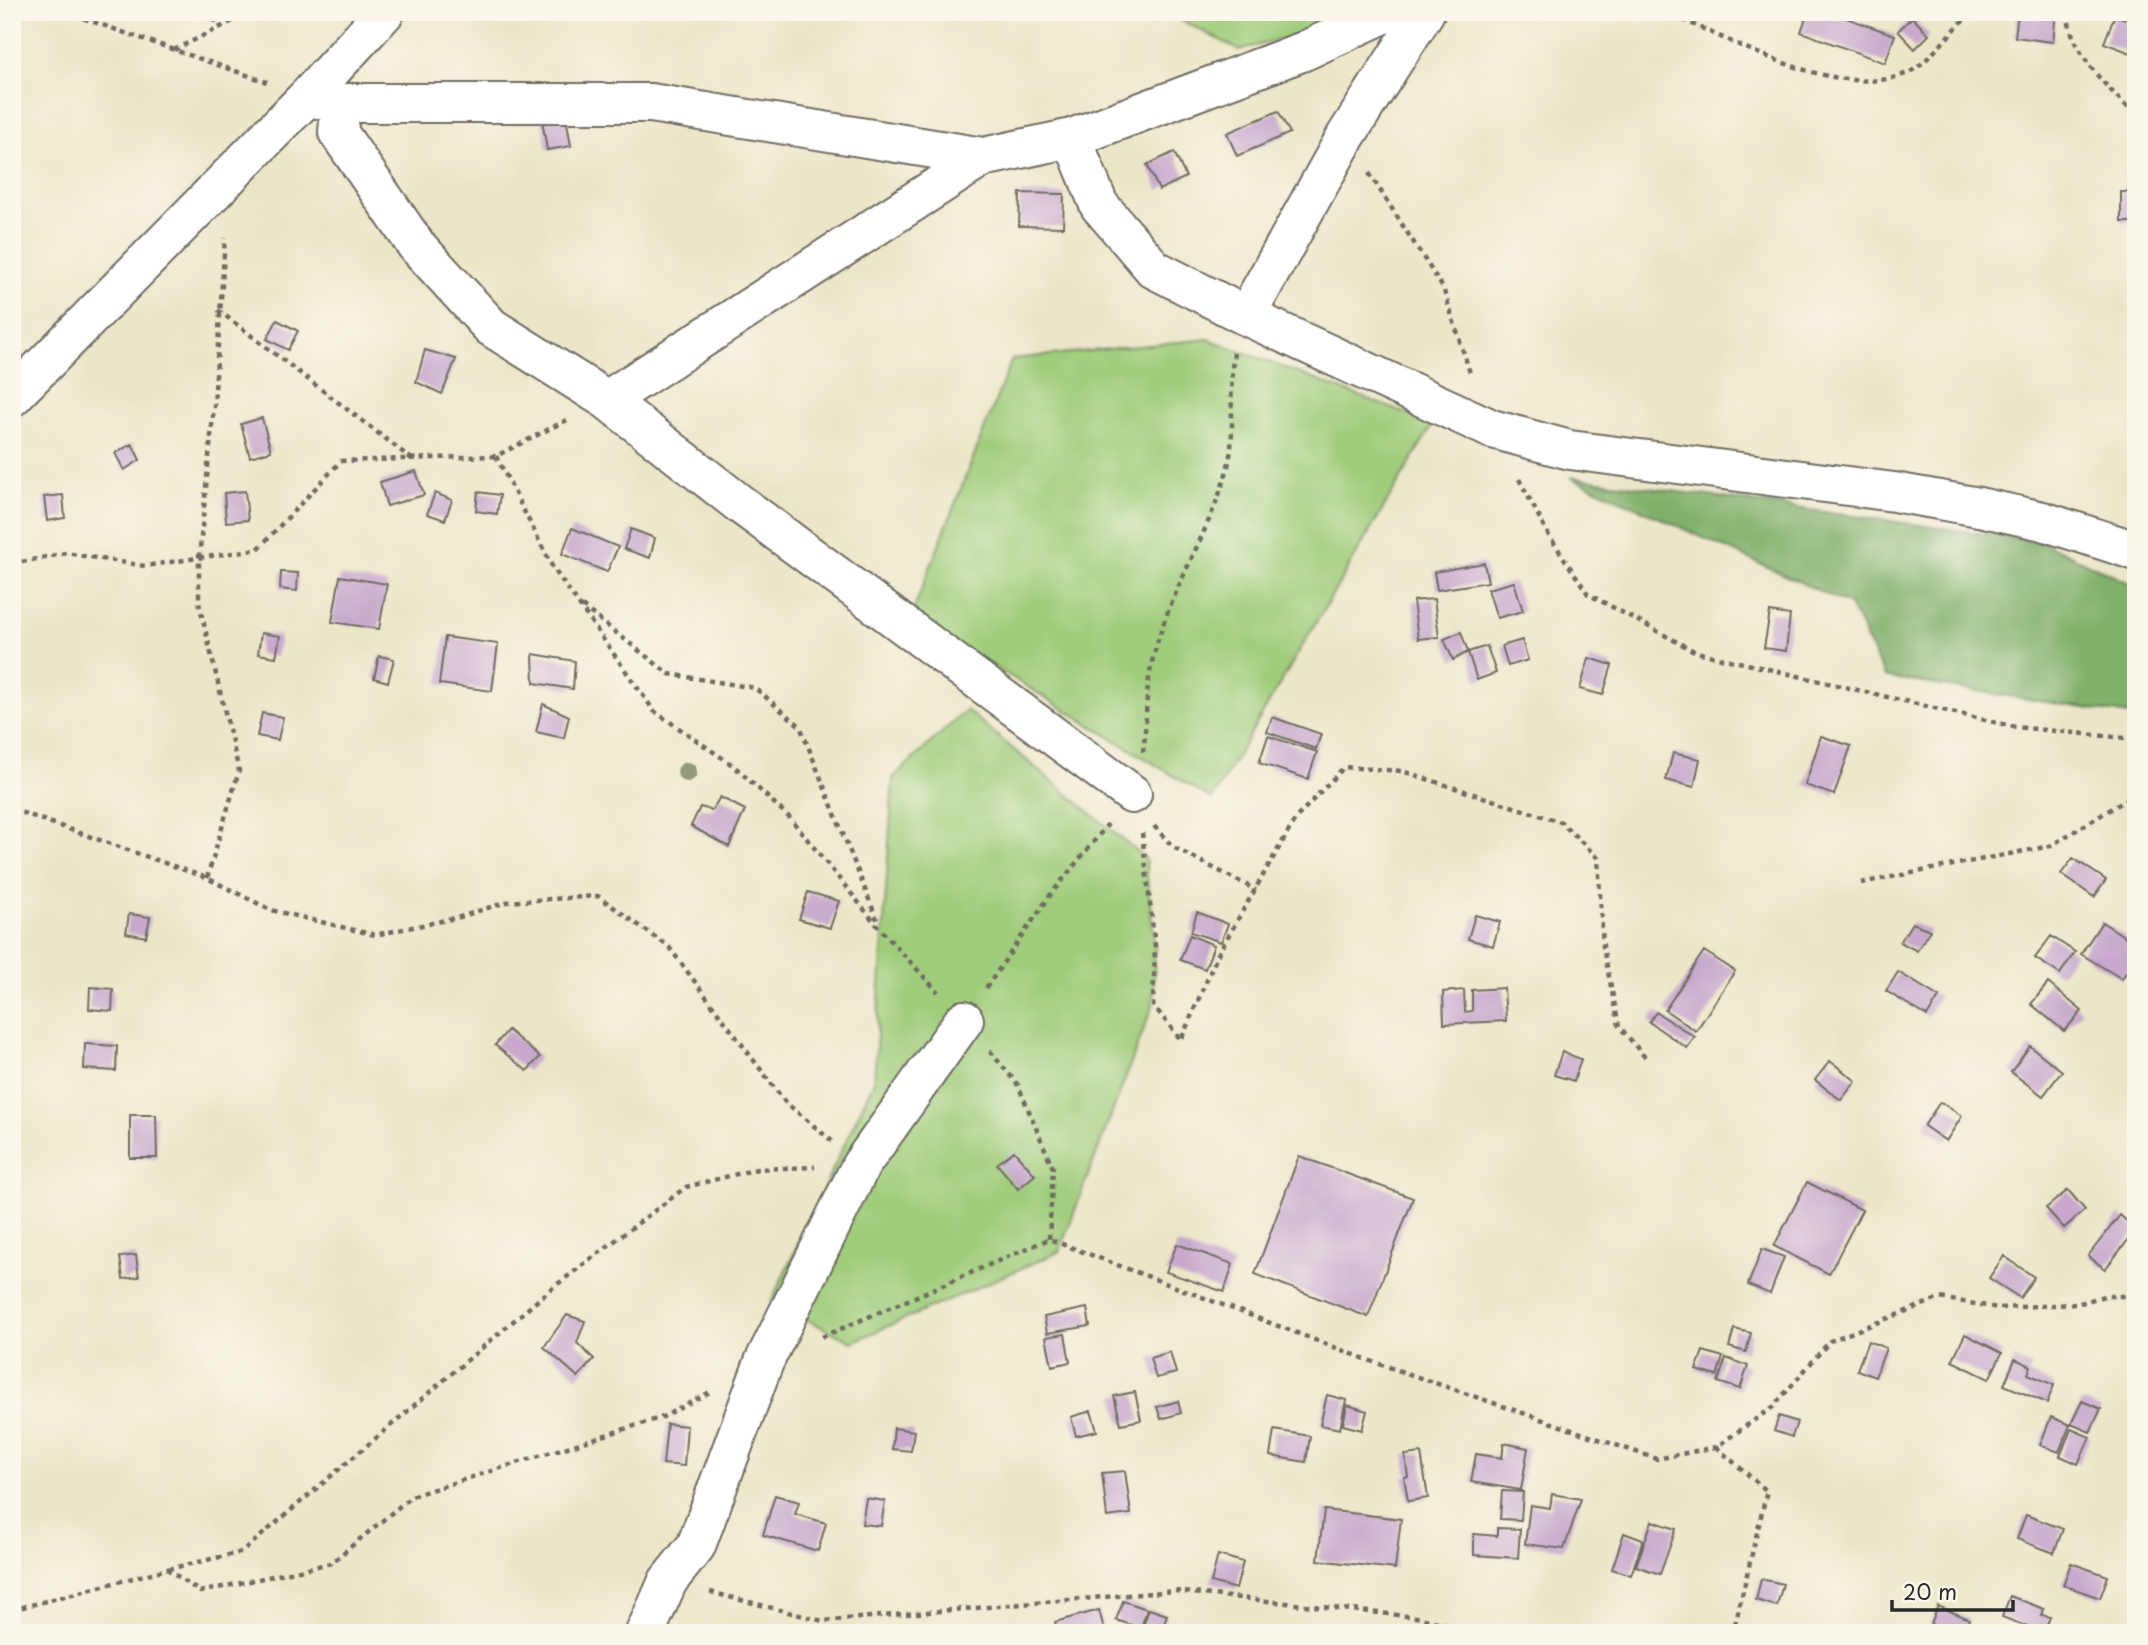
<svg xmlns="http://www.w3.org/2000/svg" width="2148" height="1645" font-family="'Playpen Sans',sans-serif">
<style>
.green{fill:#a0cd7b;stroke:#667c53;stroke-width:2}
.forest{fill:#80b06b;stroke:#566e4b;stroke-width:2}
.building{fill:#c8a9cd}
.lines{fill:none;stroke-linecap:round;stroke-linejoin:round}
.minor-casing{stroke:#6f6c62;stroke-width:42}
.path{stroke:#6f6c62;stroke-width:4.5;stroke-dasharray:5 5;stroke-linecap:butt}
.minor{stroke:#fff;stroke-width:38}
.tree{fill:#959a7f}
</style>
<rect width="100%" height="100%" fill="#fbf7ec"/>
<filter id="ink" filterUnits="userSpaceOnUse"><feTurbulence type="fractalNoise" baseFrequency=".0143" numOctaves="2"/><feDisplacementMap in="SourceGraphic" scale="14" xChannelSelector="R" yChannelSelector="G"/><feConvolveMatrix kernelMatrix="1 2 1 2 8 2 1 2 1" color-interpolation-filters="sRGB"/></filter>
<filter id="wash" filterUnits="userSpaceOnUse"><feTurbulence type="fractalNoise" baseFrequency=".00686" numOctaves="4" result="noise"/><feDisplacementMap in="SourceGraphic" scale="28" xChannelSelector="R" yChannelSelector="G"/><feGaussianBlur stdDeviation="1.57" result="paint"/><feColorMatrix in="noise" values="0 0 0 0 0 0 0 0 0 0 0 0 0 0 0 0 0 1.4 0 .05"/><feComposite in="paint" operator="in"/></filter>
<g filter="url(#wash)">
<rect width="100%" height="100%" fill="#ece6c8"/>
<path class="green" d="M1165,12H1373L1371,17L1239,50Z
M1208,339L1433,424L1212,799L911,616L1012,359Z
M966,710L1145,858L1155,947L1153,1005L1059,1252L852,1342L771,1302L874,1081L893,778Z"/>
<path class="forest" d="M1570,477L2042,542L2136,586V716L1885,677L1850,605Z"/>
<g id="blocks">
<path class="building" d="M203,12H226L215,22Z
M1808,12H1829L1895,35L1885,63L1801,32Z
M2018,12H2056L2053,42L2015,37Z
M2115,15L2136,23V40L2131,53L2104,43Z
M1912,17L1929,35L1915,49L1898,31Z
M1278,111L1290,133L1237,156L1227,133Z
M566,117L571,146L547,150L542,120Z
M1174,152L1186,177L1159,190L1147,165Z
M2121,192H2136V222H2121Z
M1020,193L1064,194L1063,227L1019,226Z
M277,320L298,331L288,350L267,339Z
M425,350L456,359L442,394L416,382Z
M262,418L271,451L250,457L241,424Z
M132,444L140,460L124,470L115,453Z
M416,471L424,495L387,506L380,482Z
M245,491L248,520L226,522L224,493Z
M478,492L500,495L497,514L476,511Z
M435,493L452,500L445,520L427,514Z
M63,495L65,518L47,521L44,497Z
M572,528L618,547L607,572L562,554Z
M631,529L655,538L650,558L624,549Z
M1484,563L1488,582L1437,590L1434,572Z
M281,572L298,573L297,591L280,589Z
M340,576L387,584L379,629L332,622Z
M1514,582L1523,611L1497,618L1488,589Z
M1434,599L1439,637L1418,639L1413,601Z
M1770,612L1790,615L1786,651L1764,648Z
M1461,632L1468,652L1453,660L1444,639Z
M261,633L280,636L276,657L258,654Z
M445,637L498,644L492,691L439,684Z
M1522,640L1528,660L1508,666L1502,646Z
M1487,646L1496,673L1477,680L1468,652Z
M533,654L575,661L573,689L534,683Z
M379,656L394,659L388,682L374,678Z
M1589,658L1612,665L1603,695L1580,689Z
M543,704L569,716L564,738L536,732Z
M262,713L283,717L278,740L257,736Z
M1272,717L1321,734L1316,749L1267,732Z
M1268,736L1317,752L1308,779L1259,763Z
M1821,736L1851,746L1834,795L1805,785Z
M1673,753L1700,759L1694,787L1666,780Z
M720,797L745,810L729,847L691,826L700,807L712,810Z
M2073,858L2106,880L2094,897L2061,874Z
M808,892L839,901L830,928L799,919Z
M1197,912L1228,924L1221,942L1191,932Z
M129,914L150,917L146,937L126,933Z
M1475,915L1500,922L1493,946L1468,939Z
M2102,922L2136,944V956L2122,979L2081,954Z
M1912,923L1930,930L1917,951L1900,942Z
M1190,935L1214,945L1205,969L1180,960Z
M2051,936L2075,952L2060,974L2035,958Z
M1704,951L1735,971L1696,1031L1665,1010Z
M1898,972L1939,997L1927,1016L1886,991Z
M2048,983L2082,1011L2064,1031L2031,1004Z
M90,987L113,989L112,1011L89,1009Z
M1504,988L1506,1021L1444,1024L1443,992L1464,990L1465,1012L1472,1011V990Z
M1656,1012L1695,1037L1687,1048L1649,1022Z
M508,1030L540,1057L527,1071L495,1045Z
M85,1044L117,1046L116,1071L84,1069Z
M2030,1046L2062,1071L2043,1096L2011,1072Z
M1562,1052L1581,1059L1574,1081L1554,1075Z
M1830,1061L1856,1081L1841,1100L1815,1080Z
M1940,1102L1962,1116L1946,1141L1924,1126Z
M130,1115H156L157,1158H130Z
M1014,1151L1035,1175L1018,1189L997,1164Z
M1299,1156L1413,1198L1368,1317L1255,1274Z
M1807,1182L1862,1210L1829,1274L1774,1246Z
M2068,1190L2085,1210L2064,1228L2046,1208Z
M2120,1215L2136,1230L2105,1269L2088,1256Z
M1177,1244L1233,1264L1224,1292L1166,1272Z
M1762,1249L1784,1257L1770,1294L1748,1285Z
M136,1255L139,1277L123,1279L120,1257Z
M2004,1256L2034,1277L2020,1298L1989,1278Z
M1087,1308L1090,1326L1047,1333L1044,1317Z
M567,1315L585,1321L577,1343L594,1359L578,1377L544,1347Z
M1734,1329L1751,1333L1746,1352L1729,1347Z
M1065,1334L1070,1362L1052,1366L1046,1337Z
M1965,1334L2002,1353L1989,1379L1952,1361Z
M1868,1341L1886,1348L1875,1377L1857,1370Z
M1703,1351L1723,1357L1717,1376L1696,1370Z
M1170,1352L1176,1373L1156,1378L1150,1358Z
M1726,1358L1748,1366L1740,1389L1718,1382Z
M2015,1359L2031,1366L2028,1374L2054,1385L2047,1403L2004,1385Z
M1135,1392L1141,1420L1121,1424L1114,1396Z
M1327,1395L1346,1400L1340,1429L1320,1425Z
M1178,1401L1181,1413L1161,1419L1157,1407Z
M2082,1401L2101,1409L2090,1432L2071,1424Z
M1347,1405L1367,1411L1362,1430L1343,1425Z
M1091,1411L1097,1431L1076,1436L1071,1417Z
M1779,1416L1797,1422L1792,1437L1774,1431Z
M2051,1417L2070,1425L2059,1452L2040,1445Z
M667,1424L687,1426L684,1466L663,1464Z
M894,1428L914,1431L911,1451L892,1449Z
M2071,1429L2090,1437L2078,1464L2060,1456Z
M1274,1430L1310,1436L1306,1462L1270,1456Z
M1504,1443L1528,1448L1521,1490L1471,1482L1476,1454L1502,1458Z
M1421,1453L1428,1498L1408,1501L1404,1477H1408L1405,1455Z
M1125,1471L1131,1514L1107,1517L1102,1473Z
M1502,1491L1523,1492L1521,1520L1500,1519Z
M1552,1494L1581,1499L1564,1549L1525,1544L1530,1505L1550,1508Z
M775,1495L799,1502L795,1514L826,1523L818,1551L763,1535Z
M866,1498L885,1501L881,1526L862,1524Z
M1324,1510L1401,1519L1395,1569L1318,1560Z
M2026,1515L2063,1529L2054,1553L2017,1539Z
M1652,1521L1676,1529L1660,1574L1636,1566Z
M1497,1528L1520,1529L1518,1558L1474,1555V1534L1497,1536Z
M1624,1533L1643,1540L1631,1575L1612,1569Z
M1218,1555L1243,1562L1236,1589L1211,1582Z
M2071,1563L2108,1576L2100,1598L2063,1585Z
M1761,1579L1783,1584L1777,1606L1756,1600Z
M2010,1596L2044,1609L2042,1615L2050,1617L2044,1633L2002,1617Z
M1123,1601L1147,1609L1141,1628L1116,1620Z
M1938,1606L1969,1619L1964,1633H1950L1930,1626Z
M1149,1609L1167,1615L1161,1633L1142,1629Z
M1099,1610L1105,1633H1058L1055,1622Z"/>
</g>
</g>
<g filter="url(#ink)">
<use href="#blocks" fill-opacity="0" stroke="#6f6c62" stroke-width="2"/>
<g class="lines">
<defs>
<path id="minor" d="M307,97L341,103H651L983,157L1072,138L1304,51L1388,12
M341,103L338,132L416,245L491,327L607,400L740,504L1132,794
M1072,138L1099,205L1154,269L1246,316L1492,429L1570,450L1894,492L1979,507L2043,521L2136,551
M1246,316L1346,136L1425,12
M12,397L307,97L385,12
M607,400L983,157
M645,1633L668,1581L696,1546L764,1362L861,1165L964,1020"/>
</defs>
<use href="#minor" class="minor-casing"/>
<path class="path" d="M65,12L267,82
M1664,12C1730,38 1841,104 1910,72C1924,66 1958,25 1971,12
M2067,12C2072,55 2106,86 2136,115
M174,50L251,12
M1369,173L1443,288L1471,376
M218,310L413,460
M496,456L553,568L654,711L734,766L790,818L880,929L938,992
M1519,479L1548,534L1588,594L1696,652L2015,727L2136,739
M12,564L66,553L145,566L258,549L341,461L496,456L567,420
M582,606L669,674L755,688L800,726L878,922
M1143,752C1147,724 1145,695 1151,667C1165,599 1206,540 1226,474C1238,433 1227,394 1234,353
M12,809L207,878L271,910L375,935L460,917L506,902L598,896L669,947L785,1102L832,1141
M1154,826L1173,847L1256,890
M1142,833L1155,947L1153,1005L1181,1040L1218,954L1296,818L1344,767L1402,771L1561,822L1598,858L1603,947L1619,1026L1648,1061
M207,878L239,771L199,603V558L214,406L225,238
M1861,883L2050,846L2136,794
M986,988L1051,894L1108,824
M990,1051L1018,1085L1053,1168L1049,1239
M822,1337L1049,1239L1368,1360L1657,1459L1716,1447L1773,1407L1830,1341L1940,1298L1998,1308L2077,1304L2104,1296H2136
M1716,1447L1767,1491L1733,1633
M168,1569L242,1552L551,1289L686,1187L757,1169L815,1167
M710,1592L823,1621L1175,1591L1416,1617L1485,1633
M12,1610L167,1569L200,1592L331,1563L412,1496L663,1417L710,1392"/>
<use href="#minor" class="minor"/>
</g>
<circle class="tree" cx="687" cy="772" r="10"/>
</g>
<rect width="2148" height="1645" fill="none" stroke="#fbf7ec" stroke-width="42"/>
<path d="M1892 1600v10h121v-10" fill="none" stroke="#2b2b2b" stroke-width="3.5"/>
<text x="1903" y="1600" font-size="21" fill="#2b2b2b" stroke="#fbf7ec" stroke-width="5" paint-order="stroke">20 m</text>
</svg>
